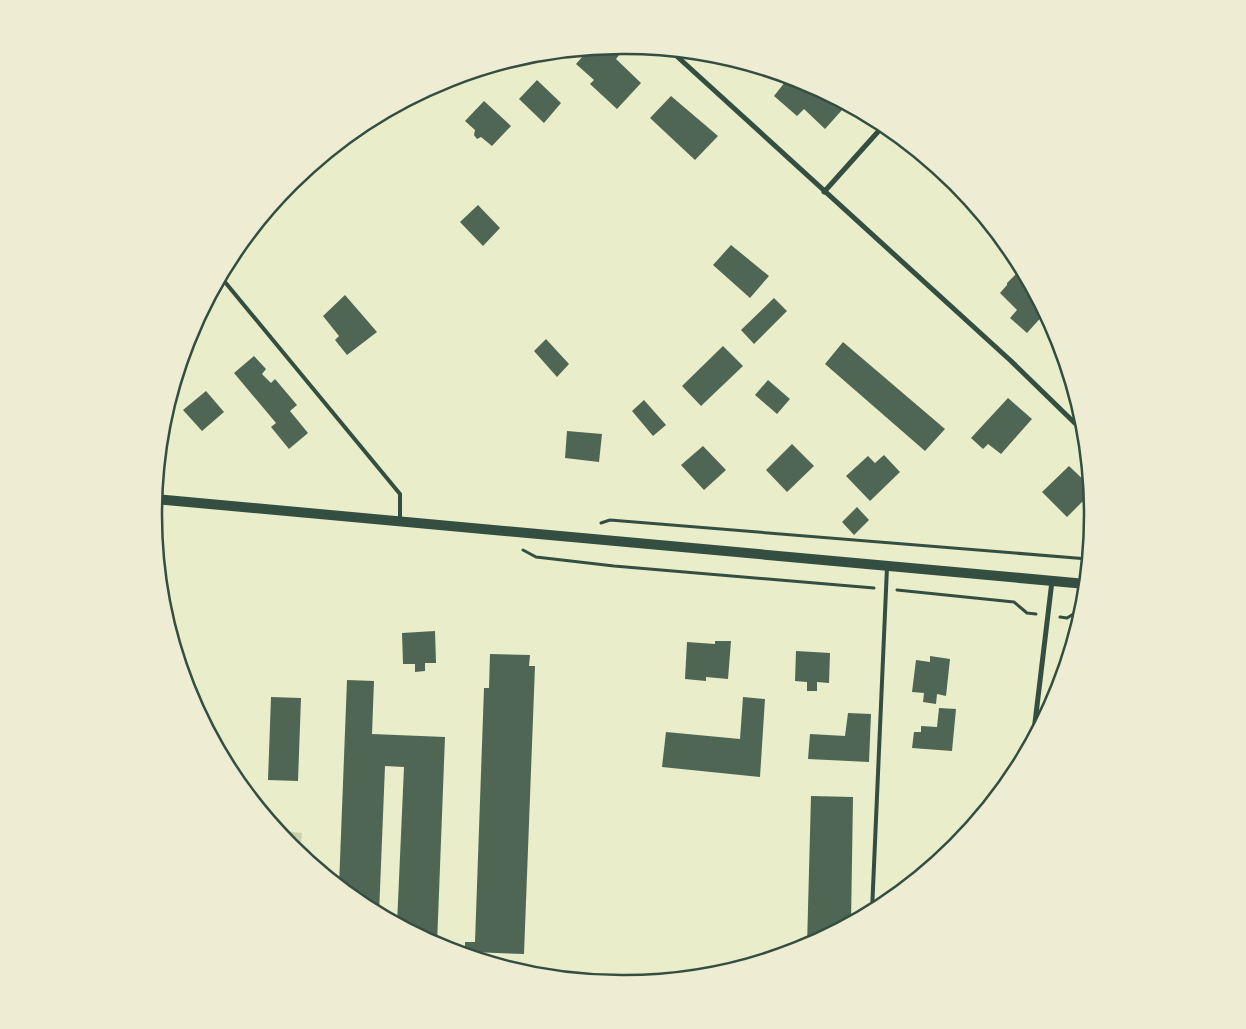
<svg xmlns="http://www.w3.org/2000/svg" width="1246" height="1029" font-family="'DM Sans',sans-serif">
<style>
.green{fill:#cad2ad}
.building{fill:#4f6655}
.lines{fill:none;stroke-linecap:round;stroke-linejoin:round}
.path{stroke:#344e41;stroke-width:3}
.service{stroke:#344e41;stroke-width:4}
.minor{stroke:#344e41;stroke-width:5}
.secondary{stroke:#344e41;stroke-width:10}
.rim{fill:none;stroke:#344e41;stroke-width:2.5}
</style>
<rect width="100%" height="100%" fill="#e9edc9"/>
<path class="green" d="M277,830L302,833L300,854Z"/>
<path class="building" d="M616,46L622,51L616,59L641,83L617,109L590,84L594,80L576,64L590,48Z
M789,77L821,91L842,110L825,129L804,109L797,116L774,96Z
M537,80L561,103L544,123L519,99Z
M671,96L718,136L695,160L650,118Z
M484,101L511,126L492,146L481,137L477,139L474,135L475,130L465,121Z
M478,205L500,228L483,246L460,222Z
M731,245L769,276L750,298L713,265Z
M1020,270L1045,313L1027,333L1010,318L1017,310L1000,293L1007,285V283Z
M345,295L377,332L347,355L335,340L339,336L323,316Z
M774,298L787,311L754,344L741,330Z
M546,339L569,364L557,377L534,351Z
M843,342L945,429L925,451L825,364Z
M723,346L743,366L701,406L682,386Z
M254,356L266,369L262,374L271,383L275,379L297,405L290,411L308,433L289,449L271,427L276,423L234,373Z
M768,380L790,399L777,414L755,395Z
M206,391L224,412L202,431L183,410Z
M1008,398L1032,419L1001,454L988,444L983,449L971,438Z
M644,400L666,425L653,436L632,411Z
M567,431L602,434L599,462L565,458Z
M792,444L814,466L787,492L766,470Z
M703,446L726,470L704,490L681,465Z
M884,455L900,472L870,501L846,476L868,456L875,463Z
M1069,466L1090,486V494L1067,517L1042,492Z
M857,507L869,520L854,535L842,522Z
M435,631L436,663H425V671L415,672V664H403L402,633Z
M715,641H731L728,679L706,677V681L685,679L687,642L715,644Z
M796,651L830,653L829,683L817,682V691H807V682L795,681Z
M490,654L530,655L529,666H535L524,954L471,952V957L465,955V942H475L484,688H489Z
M930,656L950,659L946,696L937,694L936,704L923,702L924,693L912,692L916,660L930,662Z
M347,680L374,681L372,734L445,737L437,945L397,924L404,767L385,766L379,914L362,905L339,886Z
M271,697L301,698L298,781L268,780Z
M743,697L765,699L760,777L662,767L666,732L740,739Z
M939,708L956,709L952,751L912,748L914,732H921V726L937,727Z
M848,713L871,714L869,762L808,759L810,734L845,736Z
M811,796L853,797L851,923L807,946Z"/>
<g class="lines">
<path class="path" d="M601,523L610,520L1088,559
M523,550L536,557L614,566L874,588
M897,590L1014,602L1027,613L1036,614
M1060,617L1067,618L1083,608"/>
<path class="service" d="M220,276L400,494V521
M872,911L887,567"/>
<path class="minor" d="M670,50L1011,361L1085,433
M824,192L884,125
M1033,739L1052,581"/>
<path class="secondary" d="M155,499L1086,584"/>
</g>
<path d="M0 0H1246V1029H0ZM622 54H624A460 460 0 0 1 1084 514V515A460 460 0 0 1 624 975H622A460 460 0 0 1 162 515V514A460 460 0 0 1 622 54Z" fill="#eeecd3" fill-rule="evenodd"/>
<path class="rim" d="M622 54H624A460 460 0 0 1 1084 514V515A460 460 0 0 1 624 975H622A460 460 0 0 1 162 515V514A460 460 0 0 1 622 54Z"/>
</svg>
